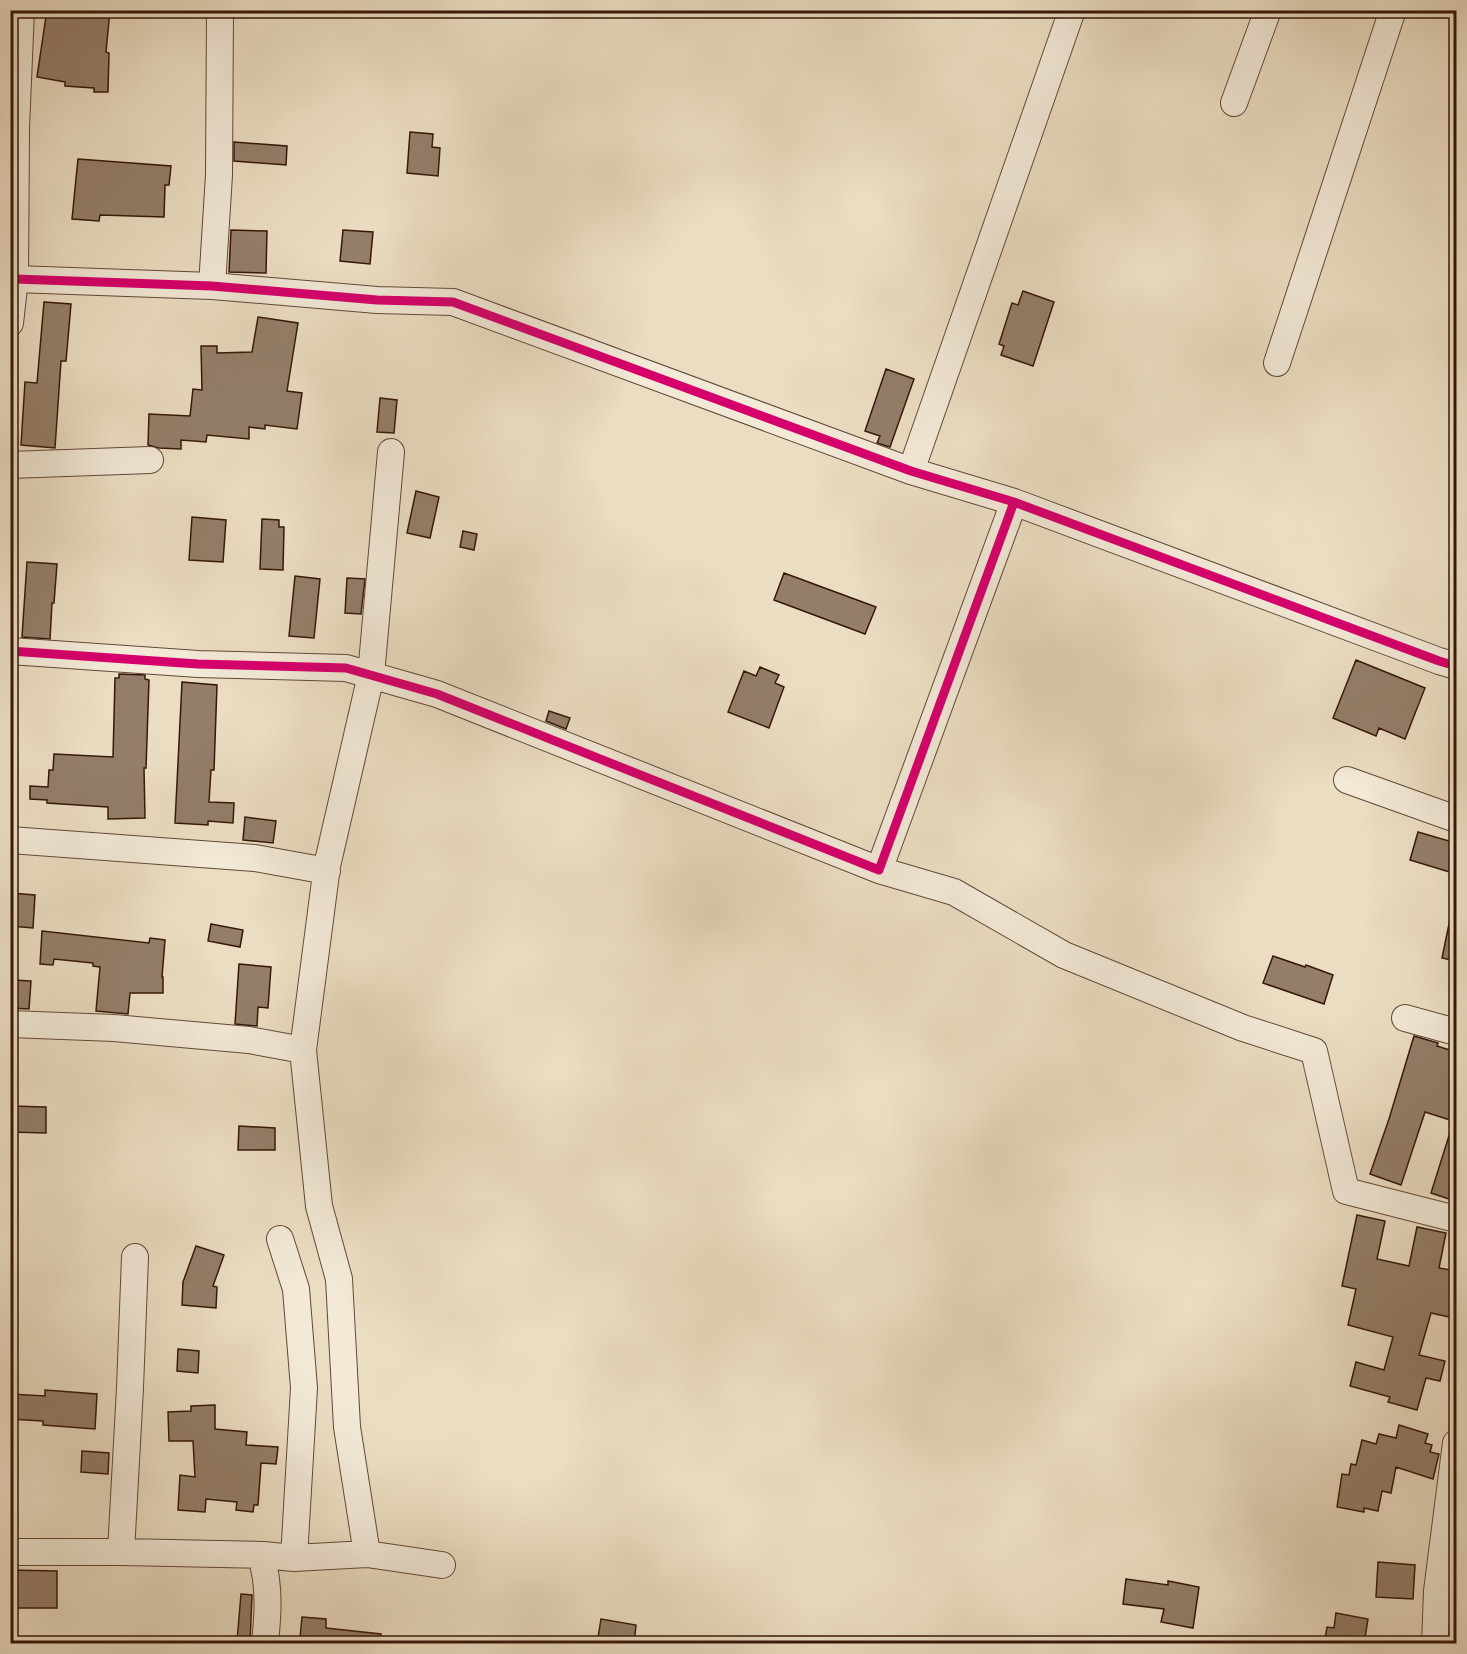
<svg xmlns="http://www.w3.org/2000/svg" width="1467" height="1654" font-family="'EB Garamond',serif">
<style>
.building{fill:#947e6a;stroke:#36170a;stroke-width:1.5}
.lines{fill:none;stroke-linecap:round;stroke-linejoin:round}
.minor-casing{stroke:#634838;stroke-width:28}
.minor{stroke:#f2e9d7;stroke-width:26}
.cycleway-casing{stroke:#f2e9d7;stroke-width:13}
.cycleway{stroke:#d6006c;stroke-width:9}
</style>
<rect width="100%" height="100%" fill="#ebddc2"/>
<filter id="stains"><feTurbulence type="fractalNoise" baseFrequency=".00333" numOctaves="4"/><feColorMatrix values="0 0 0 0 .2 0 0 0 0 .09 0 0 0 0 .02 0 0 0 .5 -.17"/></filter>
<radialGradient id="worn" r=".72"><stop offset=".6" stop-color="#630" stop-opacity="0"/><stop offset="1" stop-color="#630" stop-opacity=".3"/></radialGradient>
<path class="building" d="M47,10H110L106,52L109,53L108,92H94V88L65,86V82L37,77Z
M410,132L433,134L432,147L440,148L438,176L407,173Z
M234,142L287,146L286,165L234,161Z
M78,159L171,166L169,185H165L164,217L100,215L99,221L72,219Z
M231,230L267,231L266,273L229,272Z
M343,230L373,232L370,264L340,261Z
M1023,291L1054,302L1033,366L1001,355L1004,346L999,344L1012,303L1018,305Z
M44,302L71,304L66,361H61L55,448L21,445L25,382L37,383Z
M258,317L298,323L287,391L302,393L297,429L265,425V429L249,427V439L207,435L206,442L181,440V449L159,448L148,445L149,414L190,416L193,389L202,390L201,346H217V353L252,352Z
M886,369L914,379L890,447L877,443L880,436L865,431Z
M380,398L397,400L394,433L377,432Z
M416,491L439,497L430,538L407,533Z
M192,517L226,520L223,562L189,560Z
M262,519L279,520V527H284L283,570L260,569Z
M463,531L477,534L474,550L460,547Z
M27,562L57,564L54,603H52L50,639L22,637Z
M784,573L876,607L865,634L774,600Z
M295,576L320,579L314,638L289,636Z
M347,578L365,579L361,614L345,613Z
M1356,660L1425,688L1405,739L1379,728L1376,736L1333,718Z
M760,667L779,675L775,683L784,687L769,728L728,712L744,671L756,676Z
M119,674L145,675V679L149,680L146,768H144L145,818L108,819V807L47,803V800L30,799V786L48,787L49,770H53L54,754L113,757L115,678H119Z
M182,682L217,685L214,770H211L209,802L234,803L233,823L208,821V825L175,823Z
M549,711L570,718L566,729L546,721Z
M245,817L276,821L273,843L243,840Z
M1418,832L1456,843V874L1410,860Z
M10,893L35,895L33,928L10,926Z
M1450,919L1456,920V961L1442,958Z
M211,924L243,930L240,947L208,941Z
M42,931L149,943L150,938L165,940L162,977H163V993H130L128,1014L96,1011L100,967L93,966V963L54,959L53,965L40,964Z
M1273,956L1305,967L1306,965L1333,975L1324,1004L1263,983Z
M239,964L271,967L268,1008L258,1007L257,1026L235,1024Z
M12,980L31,981L29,1009L10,1008Z
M1414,1036L1438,1043L1437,1046L1456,1052V1122L1425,1112L1401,1185L1370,1174L1389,1119Z
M10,1106L46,1107V1133L10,1132Z
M1453,1123H1456V1174L1449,1199L1431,1193Z
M239,1126L275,1128V1150H238Z
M1357,1215L1385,1221L1377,1259L1409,1266L1417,1227L1446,1233L1439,1268L1456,1271V1308L1454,1318L1431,1313L1419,1355L1445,1361L1440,1381L1426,1378L1417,1410L1388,1402L1390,1397L1350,1386L1356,1362L1384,1370L1393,1337L1348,1325L1356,1289L1342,1286Z
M196,1246L224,1255L213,1286L217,1287L216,1308L182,1305L183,1282Z
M178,1349L199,1351L198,1373L177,1371Z
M45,1390L97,1394L95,1429L43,1425V1421L10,1419V1394L45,1396Z
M215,1405V1429L247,1432L246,1445L278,1447L276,1464L261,1463L258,1505H254L253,1512L236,1510L237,1502L206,1499L205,1512L178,1510L180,1475L195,1477L193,1441H169L168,1412L191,1411V1406Z
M1399,1425L1428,1434L1425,1443L1432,1445L1430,1452L1439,1454L1433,1479L1396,1467L1391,1493L1382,1491L1378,1511L1364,1508V1512L1337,1507L1342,1474L1349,1475L1351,1464L1356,1465L1362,1440L1376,1444L1379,1434L1396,1438Z
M82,1451L109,1453L108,1474L81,1472Z
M1378,1562L1415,1565L1413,1599L1376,1597Z
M10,1570L57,1571V1608H10Z
M1126,1579L1168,1585V1581L1199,1587L1193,1628L1161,1622L1164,1609L1123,1604Z
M241,1594L252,1595L250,1643L237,1641Z
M1336,1613L1368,1619L1364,1644H1324L1327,1627L1334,1628Z
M302,1617L326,1619V1628L381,1634L380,1644H301L302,1638H300Z
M601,1619L636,1625L634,1644H597Z"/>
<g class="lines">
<defs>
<path id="minor" d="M1234,103L1268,10
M15,279L212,286L377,300L453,302L911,471L1014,502L1439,661L1456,666
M212,286L219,175L220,10
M10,323L15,279L16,128L21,10
M1277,363L1393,10
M10,465L150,460
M911,471L1072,10
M10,651L198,664L346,668L437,694L879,870L1014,502
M1347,780L1456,819
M10,840L255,858L327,871
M879,870L954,892L1064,955L1243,1028L1314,1051L1346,1191L1456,1219
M1405,1018L1456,1032
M10,1024L114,1028L249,1040L303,1050
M280,1239L296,1289L304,1388L294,1558
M10,1552H121L263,1555L294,1558L367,1554L442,1565
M121,1552L130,1388L135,1257
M367,1554L347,1427L339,1279L319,1206L303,1050L327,866L371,675L391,452
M263,1555C262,1563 265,1571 266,1579C269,1601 267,1622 265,1644
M1435,1644L1437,1591L1456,1443"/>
</defs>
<use href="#minor" class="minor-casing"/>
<use href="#minor" class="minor"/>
<defs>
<path id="cycleway" d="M15,279L212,286L377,300L453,302L911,471L1014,502L1439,661L1456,666
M10,651L198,664L346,668L437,694L879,870L1014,502"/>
</defs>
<use href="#cycleway" class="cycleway-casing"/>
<use href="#cycleway" class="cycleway"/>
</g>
<rect width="1467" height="1654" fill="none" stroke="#ebddc2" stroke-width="36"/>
<rect x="12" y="12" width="1443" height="1630" fill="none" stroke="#36170a" stroke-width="3"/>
<rect x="18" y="18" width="1431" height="1618" fill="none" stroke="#36170a" stroke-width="1.5"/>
<rect width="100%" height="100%" filter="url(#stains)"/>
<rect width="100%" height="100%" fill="url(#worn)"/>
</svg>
